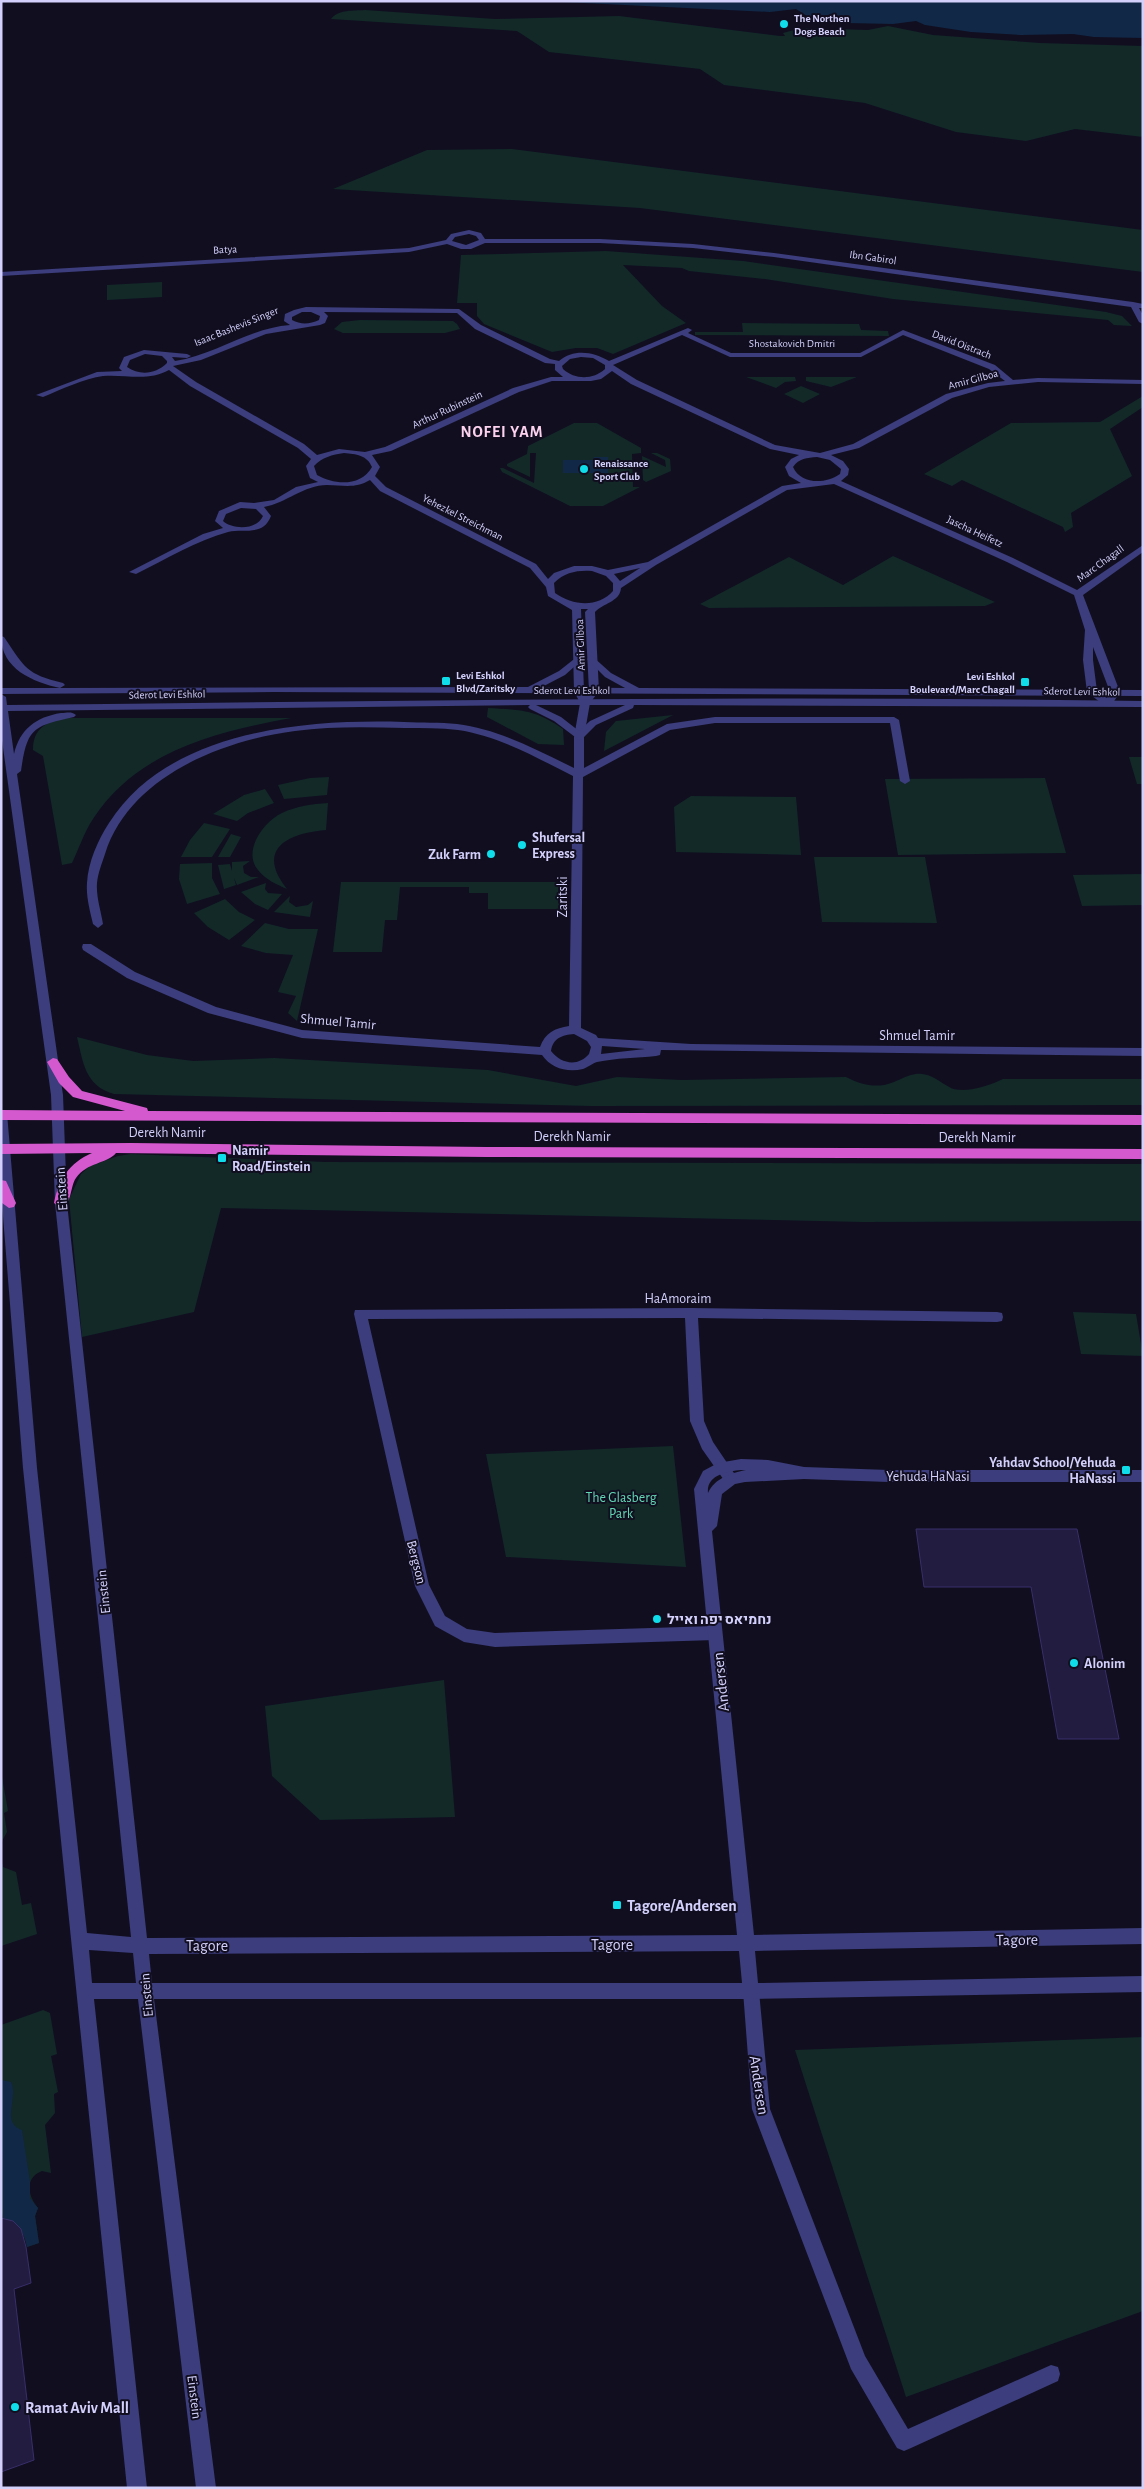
<svg xmlns="http://www.w3.org/2000/svg" width="1144" height="2489" font-family="'Alegreya Sans',Heebo,sans-serif">
<style>
.green{fill:#122928}
.water{fill:#112846}
.building{fill:#211c40;stroke:#382f6a}
.lines{fill:none;stroke-linecap:round;stroke-linejoin:round}
.minor{fill:#3c3d7c;fill-rule:evenodd}
.tertiary{fill:#3c3d7c;fill-rule:evenodd}
.trunk{fill:#d559ce;fill-rule:evenodd}
.poi-dot{fill:#0fdde9;stroke:#110e20;stroke-width:2}
.labels{text-anchor:middle;stroke-width:4;stroke-linejoin:round;paint-order:stroke}
.far-poi-label{font-size:11px;font-weight:bold;fill:#d3d0fc;stroke:#110e20;text-anchor:start}
.far-street-label{font-size:11px;fill:#d3d0fc;stroke:#110e20}
.poi-label{font-size:14px;font-weight:bold;fill:#d3d0fc;stroke:#110e20;text-anchor:start}
.street-label{font-size:14px;fill:#d3d0fc;stroke:#110e20}
.park-label{font-size:14px;fill:#61d7b4;stroke:#110e20}
.far-district-label{font-size:16px;font-weight:bold;letter-spacing:1px;fill:#fcd2ef;stroke:#110e20}
.near-street-label{font-size:16px;fill:#d3d0fc;stroke:#110e20}
.near-poi-label{font-size:16px;font-weight:bold;fill:#d3d0fc;stroke:#110e20;text-anchor:start}
</style>
<rect width="100%" height="100%" fill="#110e20"/>
<path class="green" d="M365,10L495,19L619,16L780,36H785L783,33L801,28L868,30L888,26L933,35L1040,43L1143,46V137L1075,129L1026,141L956,132L865,103L724,85L700,69L549,52L517,31L331,19C339,9 353,11 365,10Z
M512,149L1143,230V272L640,208L333,189L427,150Z
M606,251L743,261L1106,312L1122,316L1132,326L1114,325L1108,320L893,299L765,279L689,271L682,268L623,265L662,306L686,323L613,354L597,348H576L552,352L484,324L477,316V303H457L461,255Z
M162,282V297L107,300V285Z
M360,320L453,321L457,324L460,329L445,333H343L334,329L342,322Z
M742,323L859,324L861,330L888,331L889,336L695,335V332H743Z
M795,377L796,381L785,382L776,388L746,377Z
M806,377H857L831,387L806,381Z
M801,386L820,394L803,403L784,394Z
M1143,396V407L1110,429L1132,476L1071,513L1073,527L1065,532L1063,527L962,480L952,486L924,474L1011,423L1100,422Z
M574,423H597L641,448V453L632,454L633,487H640L603,506H570L502,472L500,468H503L534,483L536,453H530V477L507,466V464L527,454L528,446Z
M651,453H657L670,459L671,471L646,482L643,480L642,456L666,467L665,460Z
M893,556L995,602L985,606L709,608L700,604L789,557L843,585Z
M488,708C521,710 535,709 563,729L564,745L538,744L487,717Z
M673,715L604,751L606,732L616,721Z
M66,718H291C216,732 137,751 93,819C84,832 79,849 72,863L62,865L43,756L33,750C33,728 46,722 66,718Z
M1129,757H1143V784H1137Z
M329,777L327,795L284,799L278,785L310,778Z
M1045,778L1066,853L898,855L885,779Z
M265,789L274,803L248,813L237,821L213,814L244,795Z
M691,796L796,797L801,855L676,852L674,807Z
M328,803L326,830C288,833 255,849 287,889C276,884 266,880 258,870C242,851 264,821 282,813C297,806 312,804 328,803Z
M204,823L230,829L212,857H181L190,840Z
M231,834L241,837L230,857H218Z
M814,857H925L937,923L822,922Z
M250,861L243,866L244,873L251,877H259L237,885L232,873V862Z
M212,863V878L220,894L187,904L179,879L180,864Z
M230,864L236,885L224,889L218,865Z
M1143,874V905L1082,906L1073,875Z
M341,882H559V909H488V893H469V887H400L397,920H385L382,952H333Z
M266,883L265,889L268,893L282,894L268,910L255,904L241,892Z
M290,896L289,902L296,907L308,905L313,901L310,917L274,912Z
M225,899L239,912L255,920L229,940L208,927L194,913Z
M265,923L289,929H318L297,1021L288,1013L296,996L278,992L293,955L266,953L241,946Z
M77,1037L147,1055L193,1061L274,1058L488,1070L576,1086L617,1077L682,1080L846,1077C861,1085 878,1089 894,1082C901,1079 908,1075 916,1074C930,1072 939,1082 951,1088C965,1094 991,1085 1003,1079H1143V1105L591,1106L114,1094C85,1086 83,1062 77,1037Z
M131,1154L325,1162L1143,1164V1221L863,1222L221,1208L194,1312L82,1337L69,1199L81,1174L90,1166L118,1156Z
M1073,1312L1136,1314L1143,1356L1081,1354Z
M673,1446L686,1567L506,1557L486,1454Z
M444,1680L455,1817L320,1820L272,1776L265,1706Z
M1,1771L8,1811L4,1813L7,1832L1,1843Z
M1,1857L3,1867L16,1872L22,1905L31,1903L37,1934L1,1946Z
M43,2010L50,2013L57,2054L51,2056L58,2092L54,2094L55,2113L45,2125L51,2173L42,2171C24,2178 28,2196 38,2208L35,2216L39,2243L27,2247C24,2231 18,2223 3,2218L1,2209V2025Z
M1143,2037V2311L906,2397L795,2050Z"/>
<path class="water" d="M542,1H1143V38L1094,37L1073,34L1021,35L971,32L925,25L916,21L893,24L847,23L807,16L796,9L770,12Z
M594,457H608V473H563V460H593Z
M1,2080L11,2082C19,2099 0,2122 22,2130L30,2181V2198L38,2208L35,2216L39,2243L27,2247C24,2231 18,2223 3,2218Z"/>
<path class="building" d="M916,1529H1077L1119,1739H1058L1031,1587H924Z
M1,2218L13,2221L21,2229L26,2247L31,2283L14,2289L34,2460L1,2472Z"/>
<g class="lines">
<path class="minor" d="M469,230L481,233L485,239H600L693,244L774,253L1133,302L1143,304V308H1139L1143,315V324L1139,322L1131,307L774,257L693,248L600,243H485L471,249H461L447,244L409,252L1,276V272L409,248L446,240L451,234ZM469,234L476,236L479,240L466,245L452,241L455,237Z
M306,307L459,309L481,325L550,359L559,361C574,348 594,352 609,361L688,328L692,330L688,333L731,353H860L903,330L995,365L1013,380L1038,378L1143,380V384L1038,382L989,387L952,398L859,448L831,455L843,461L849,469L848,475L841,481L1013,558L1077,590L1143,545V552L1083,595L1120,692L1111,706H1105L1087,692L1083,660L1085,630L1074,595L1007,562L834,484L787,490L656,565L621,588C620,602 603,603 595,612L599,691L590,703L584,737V768L667,724L715,717H894L899,720L910,781L905,784L900,781L890,723H715L670,730L583,777L581,1028L596,1035L598,1038L691,1044L1143,1048V1056L661,1050L660,1055L656,1056C637,1058 616,1058 597,1062C593,1063 588,1067 583,1069C567,1073 551,1068 542,1055L302,1038L208,1013L127,978L83,950L82,947L83,944H91L135,972L216,1007L302,1030L540,1047C545,1033 555,1028 569,1026L573,776C537,758 499,736 458,730C441,728 422,728 405,728C368,727 331,726 295,731C222,740 129,777 105,854C102,863 98,873 97,883C96,897 101,911 103,924L98,928L93,924C90,911 86,897 87,883C88,862 98,840 109,823C168,730 305,719 404,722C422,723 440,722 457,724C498,729 537,750 574,768V737L580,703L574,691L572,610L548,596L546,587L530,568L380,491L370,480C355,489 343,485 327,485C304,485 286,503 264,507L271,516C263,537 243,528 228,532C196,541 166,559 136,574L129,572L203,534L223,528L215,521L219,511L240,502L254,503L274,500L296,487L318,482L310,478L306,466L311,459L298,448L190,386L169,370C148,382 125,374 103,376C85,378 60,390 43,397L36,395L97,372L122,371L119,368L124,357L144,350L187,354L191,356L187,358L172,357L175,361C215,355 249,328 290,325L284,321L285,314L294,310ZM311,312L320,316L319,320C310,324 301,325 292,320V317L302,312ZM324,312L457,313L475,329L545,363L555,364V370L563,377H551L513,388L385,447L365,452L339,449L317,455L304,444L196,382L173,366L201,360L266,334L320,325L325,323L328,316ZM682,335L730,357H861L903,335L989,369L1005,381L988,383L946,394L853,444L820,453L775,445L637,380L613,365ZM145,354L162,356L167,361V363C156,374 140,376 127,367L130,360ZM581,357L593,358L605,365V369C593,380 575,380 563,369L562,366L570,359ZM612,371L631,384L770,449L799,455L791,459L785,467L789,476L801,483L782,486L648,562L608,570L592,566H574L554,573L548,579L536,564L386,487L375,476L380,467L372,455L391,451L519,392L552,381H591L601,379ZM344,453C356,454 367,455 372,467C361,487 334,485 317,475L314,466C322,457 332,455 344,453ZM817,457L830,460L841,469L840,474C826,484 801,485 793,467C799,458 807,458 817,457ZM241,508L256,509L263,516C257,530 233,530 223,521L226,514ZM640,568L620,581L614,574ZM592,571L606,576L613,583V591C598,608 573,606 555,593L554,583C565,572 578,570 592,571ZM581,609H588L585,612L589,691L586,695L584,691ZM1093,647L1110,692L1107,698L1097,691L1093,660ZM574,1034L587,1041L591,1047L589,1054C578,1067 561,1064 551,1051C553,1038 562,1035 574,1034ZM602,1046L645,1049L601,1054Z
M691,1308L997,1312L1002,1313L1003,1317L1002,1321L997,1322L698,1318L704,1421L713,1442L738,1479L736,1483L731,1485L726,1483L702,1449L690,1421L685,1318L368,1319L429,1585L445,1616L467,1629L495,1633L715,1626L720,1628L722,1633L720,1638L715,1640L495,1647L464,1642L435,1626L415,1586L354,1314L355,1310Z
M751,1983L757,1985L759,1991L770,2109L865,2356L908,2429L1051,2365L1058,2367L1060,2374L1058,2381L911,2448L904,2451L897,2448L851,2369L752,2109L743,1991L745,1985Z"/>
<path class="tertiary" d="M1,636L4,637C25,668 26,674 63,683L65,685L60,688L528,687L559,671L578,656L583,659L565,675L542,687L625,688L605,677L587,659L592,656L611,673L639,688L1143,690V696L273,692L1,694V688H60C33,682 1,669 1,636Z
M1,694L6,697L7,705C385,701 764,695 1143,701V707L634,705L633,708L596,725L582,739L579,740L554,721L530,709L528,707L530,705L8,711L14,754C20,729 36,717 61,713C67,713 71,711 76,715L74,717C34,726 27,727 21,771L17,774L63,1095L67,1203L147,1938L737,1935L694,1489L703,1471L718,1463L741,1459L768,1460L804,1467L889,1470H1143V1482H889L804,1479L745,1482L735,1484L722,1494L717,1526L712,1531L754,1935L1143,1928V1944L755,1951L758,1983L1143,1976V1992L751,1999H154L216,2488H196L138,1999H94L147,2488H127L23,1468L1,1191V1109L7,1113L37,1468L87,1933L131,1937L55,1203L51,1095L1,733ZM536,705H625L590,721L579,731L561,717ZM741,1470H746C731,1473 715,1478 708,1493C706,1475 728,1471 741,1470ZM89,1950L133,1953L136,1983H92ZM739,1951L742,1983H152L149,1954Z"/>
<path class="trunk" d="M53,1058L57,1059L69,1077L82,1091L147,1108L148,1111L1143,1115V1125L1,1120V1110L125,1111L73,1097L59,1083L47,1062Z
M131,1143L487,1147L1143,1149V1159L487,1157L116,1153C107,1164 87,1162 76,1178C70,1186 72,1205 61,1208L54,1203C59,1179 69,1163 92,1153L1,1154V1144Z
M1,1180L6,1181L16,1203L14,1207L9,1208L2,1203Z"/>
</g>
<g class="poi-dot">
<circle cx="784" cy="24" r="5"/>
<circle cx="584" cy="469" r="5"/>
<rect x="441" y="676" width="10" height="10" rx="2.5"/>
<rect x="1020" y="677" width="10" height="10" rx="2.5"/>
<circle cx="522" cy="845" r="5"/>
<circle cx="491" cy="854" r="5"/>
<rect x="217" y="1153" width="10" height="10" rx="2.5"/>
<rect x="1121" y="1465" width="10" height="10" rx="2.5"/>
<circle cx="657" cy="1619" r="5"/>
<circle cx="1074" cy="1663" r="5"/>
<rect x="612" y="1900" width="10" height="10" rx="2.5"/>
<circle cx="15" cy="2407" r="5"/>
</g>
<g class="labels">
<g class="far-poi-label">
<text x="794" y="22">The Northen<tspan x="794" dy="13">Dogs Beach</tspan></text>
<text x="594" y="467">Renaissance<tspan x="594" dy="13">Sport Club</tspan></text>
<text x="456" y="679">Levi Eshkol<tspan x="456" dy="13">Blvd/Zaritsky</tspan></text>
<text x="1015" y="680" text-anchor="end">Levi Eshkol<tspan x="1015" dy="13">Boulevard/Marc Chagall</tspan></text>
</g>
<g class="far-street-label">
<text transform="translate(225 249) rotate(-3)" y="4">Batya</text>
<text transform="translate(873 257) rotate(8)" y="4">Ibn Gabirol</text>
<text transform="translate(236 326) rotate(-22)" y="4">Isaac Bashevis Singer</text>
<text x="792" y="347">Shostakovich Dmitri</text>
<text transform="translate(962 344) rotate(21)" y="4">David Oistrach</text>
<text transform="translate(973 379) rotate(-15)" y="4">Amir Gilboa</text>
<text transform="translate(447 409) rotate(-25)" y="4">Arthur Rubinstein</text>
<text transform="translate(463 517) rotate(27)" y="4">Yehezkel Streichman</text>
<text transform="translate(975 531) rotate(25)" y="4">Jascha Heifetz</text>
<text transform="translate(1100 563) rotate(-36)" y="4">Marc Chagall</text>
<text transform="translate(580 645) rotate(-92)" y="4">Amir Gilboa</text>
<text x="572" y="694">Sderot Levi Eshkol</text>
<text transform="translate(1082 691) rotate(1)" y="4">Sderot Levi Eshkol</text>
<text transform="translate(167 694) rotate(-1)" y="4">Sderot Levi Eshkol</text>
</g>
<g class="poi-label">
<text x="532" y="842">Shufersal<tspan x="532" dy="16">Express</tspan></text>
<text x="481" y="859" text-anchor="end">Zuk Farm</text>
<text x="232" y="1155">Namir<tspan x="232" dy="16">Road/Einstein</tspan></text>
<text x="1116" y="1467" text-anchor="end">Yahdav School/Yehuda<tspan x="1116" dy="16">HaNassi</tspan></text>
<text x="667" y="1624">נחמיאס יפה ואייל</text>
<text x="1084" y="1668">Alonim</text>
</g>
<g class="street-label">
<text transform="translate(562 897) rotate(-90)" y="5">Zaritski</text>
<text transform="translate(338 1021) rotate(5)" y="5">Shmuel Tamir</text>
<text x="917" y="1040">Shmuel Tamir</text>
<text x="167" y="1137">Derekh Namir</text>
<text x="572" y="1141">Derekh Namir</text>
<text x="977" y="1142">Derekh Namir</text>
<text transform="translate(61 1189) rotate(-94)" y="5">Einstein</text>
<text x="678" y="1303">HaAmoraim</text>
<text x="928" y="1481">Yehuda HaNasi</text>
<text transform="translate(417 1562) rotate(76)" y="5">Bergson</text>
<text transform="translate(103 1592) rotate(-96)" y="5">Einstein</text>
<text transform="translate(146 1995) rotate(-95)" y="5">Einstein</text>
<text transform="translate(195 2397) rotate(83)" y="5">Einstein</text>
</g>
<g class="park-label">
<text x="621" y="1502">The Glasberg<tspan x="621" dy="16">Park</tspan></text>
</g>
<g class="far-district-label">
<text x="502" y="437">NOFEI YAM</text>
</g>
<g class="near-street-label">
<text transform="translate(720 1682) rotate(-96)" y="6">Andersen</text>
<text transform="translate(1017 1939) rotate(-1)" y="6">Tagore</text>
<text x="612" y="1950">Tagore</text>
<text x="207" y="1951">Tagore</text>
<text transform="translate(760 2085) rotate(81)" y="6">Andersen</text>
</g>
<g class="near-poi-label">
<text x="627" y="1911">Tagore/Andersen</text>
<text x="25" y="2413">Ramat Aviv Mall</text>
</g>
</g>
<rect width="1144" height="2489" fill="none" stroke="#d3d0fc" stroke-width="5"/>
</svg>
